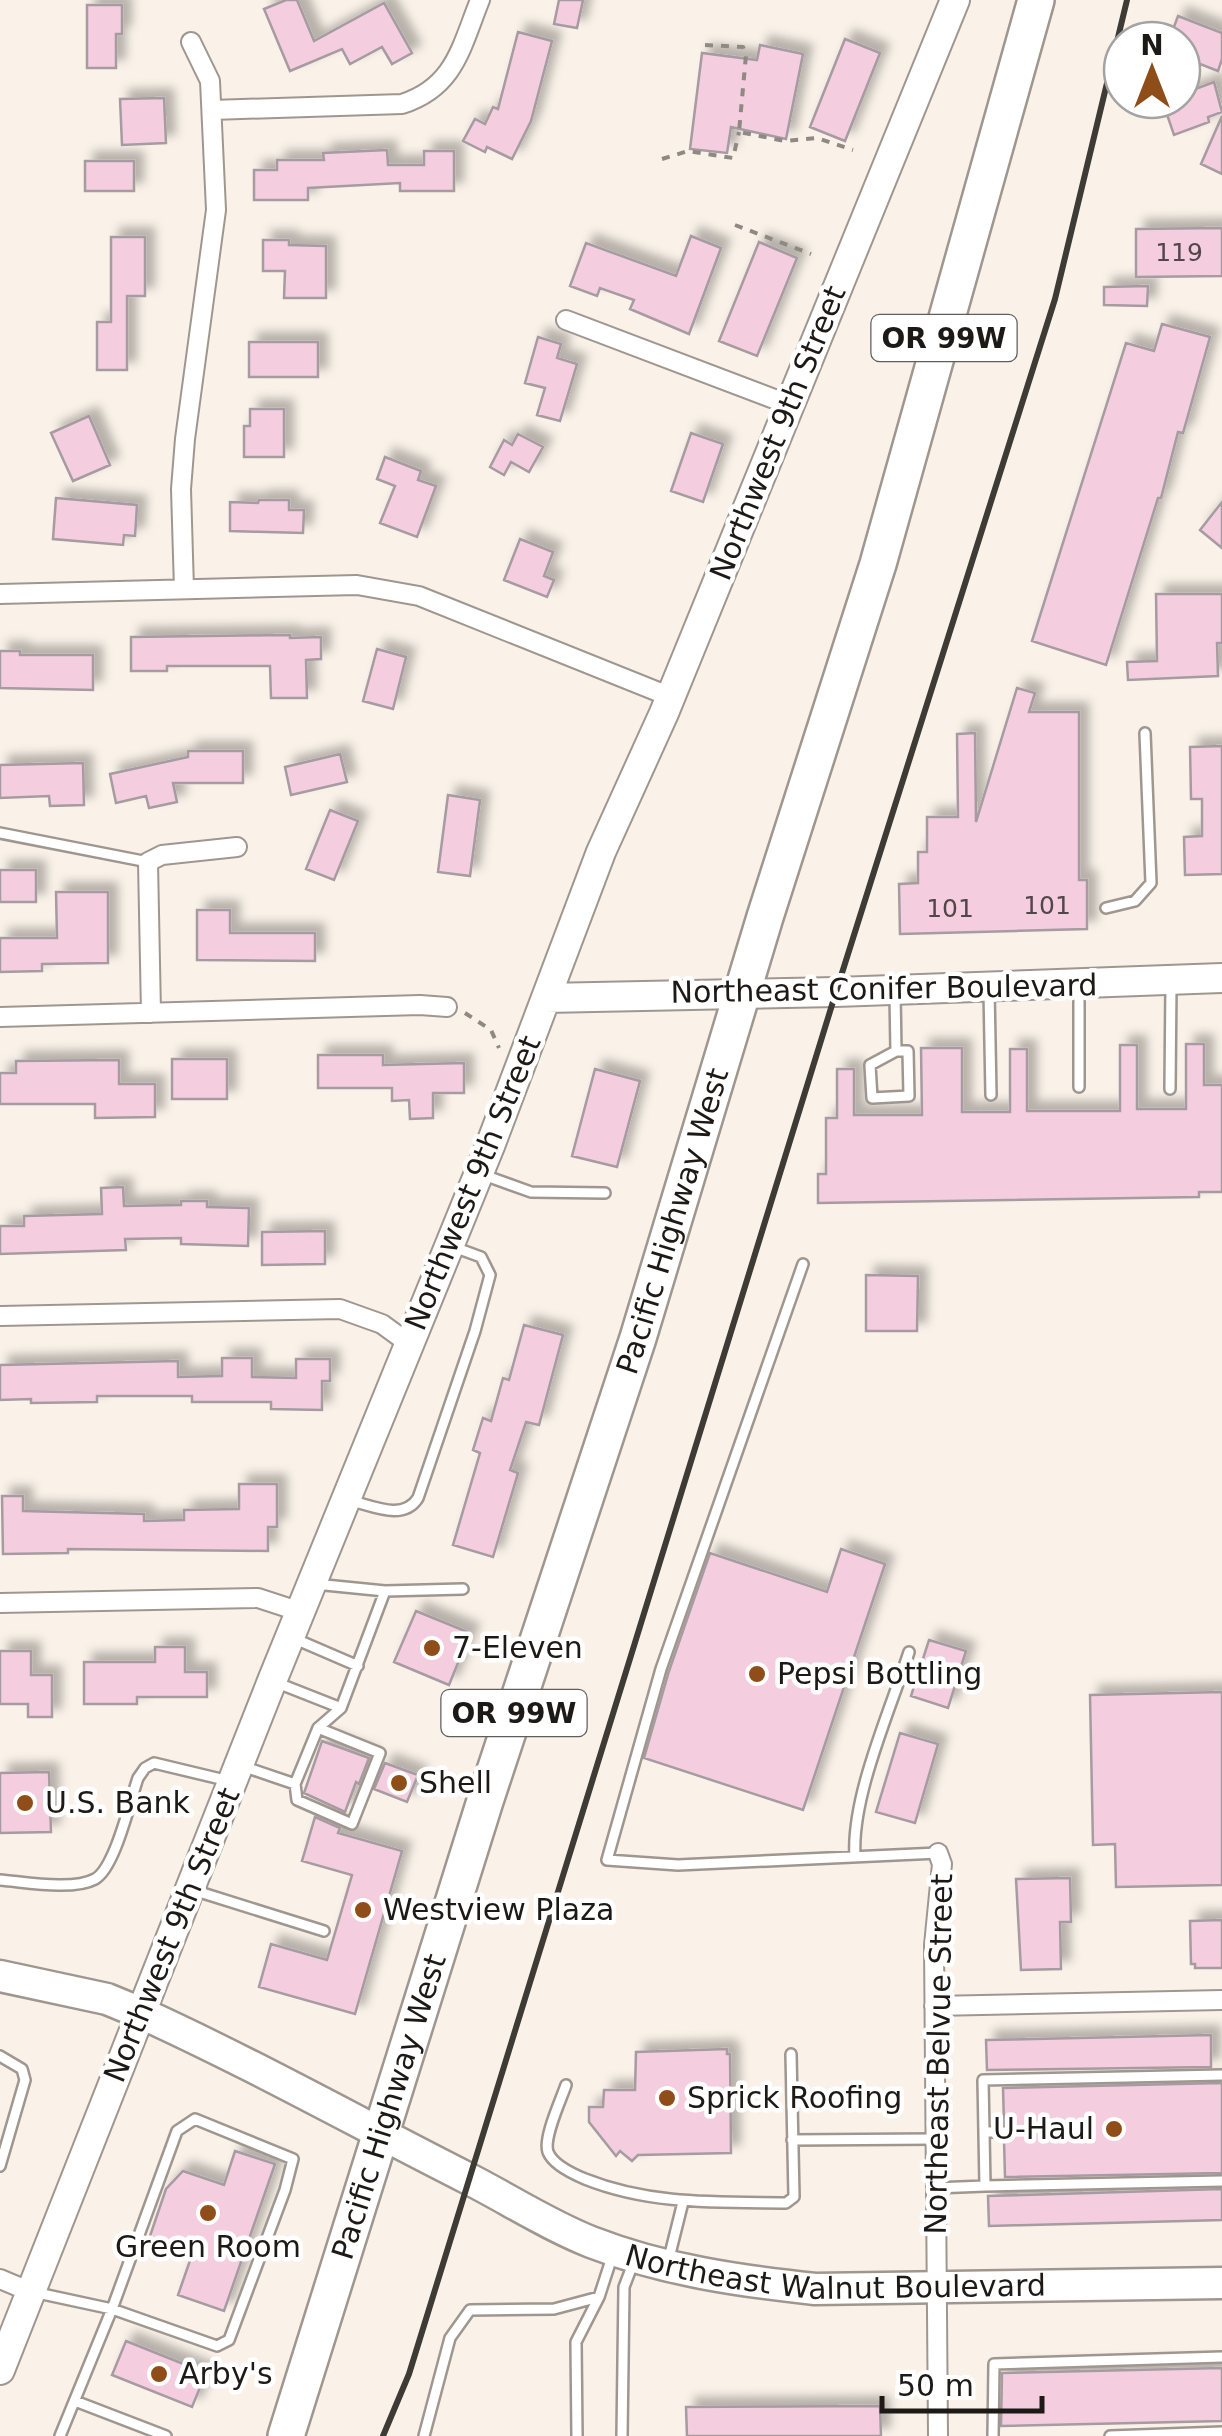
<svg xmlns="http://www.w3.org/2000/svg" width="1222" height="2436" font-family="'DejaVu Sans',sans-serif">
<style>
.building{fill:#f4cedf;stroke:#a69ba0;stroke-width:2.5;filter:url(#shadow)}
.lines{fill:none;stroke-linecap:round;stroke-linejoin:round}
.lane-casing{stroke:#9f978f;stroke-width:14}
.street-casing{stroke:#9f978f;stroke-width:22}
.secondary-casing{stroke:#9f978f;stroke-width:32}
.primary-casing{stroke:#9f978f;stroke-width:35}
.highway-casing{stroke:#9f978f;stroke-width:40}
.path{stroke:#8e8983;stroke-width:4;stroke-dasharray:8 8;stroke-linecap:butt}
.lane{stroke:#fff;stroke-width:9}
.street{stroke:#fff;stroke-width:18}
.secondary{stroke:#fff;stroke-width:28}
.primary{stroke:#fff;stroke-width:30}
.highway{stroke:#fff;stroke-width:35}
.rail{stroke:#3e3a36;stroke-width:6}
.poi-dot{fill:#8f4e19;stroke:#fff;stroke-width:4}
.labels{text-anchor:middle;stroke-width:9;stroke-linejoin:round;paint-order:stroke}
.number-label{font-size:25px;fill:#524648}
.shield{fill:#fff;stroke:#605e5c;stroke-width:2.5}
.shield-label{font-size:28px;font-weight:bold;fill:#1c1916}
.street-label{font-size:30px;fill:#1c1916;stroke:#fff}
.poi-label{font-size:30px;fill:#1c1916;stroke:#fff;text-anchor:start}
</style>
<defs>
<filter id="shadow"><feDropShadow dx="9" dy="-9" stdDeviation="5" flood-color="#0004"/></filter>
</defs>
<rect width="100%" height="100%" fill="#faf2e9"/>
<path class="building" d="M286,0H297L314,41L384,3L412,53L392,64L382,47L350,64L342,49L290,71L264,9Z
M559,0H583L577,28L554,24Z
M87,5H122V34H116V68H87Z
M1178,16L1222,33V59L1218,71L1182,57V40H1169Z
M518,32L552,41L531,121L512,159L487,147L485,152L463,141L475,119L485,124L493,107L498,109Z
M845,39L880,53L845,141L810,127Z
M760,45L803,54L786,139L731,127L727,153L690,149L702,53L757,60Z
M1214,82L1222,112L1208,117L1209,122L1174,135L1162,100H1182V94Z
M164,98L166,143L122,145L120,99Z
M1222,116V174L1201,164Z
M387,150L388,165H424V151H454V191H400V183L308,188V200H254V170H277V160H324L323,153Z
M85,161H134V191H85Z
M1222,228V276L1136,277V229Z
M691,236L721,248L689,334L630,309L634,300L600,288L597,296L570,286L586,243L676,276Z
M111,237H145V296H127V370H97V322H111Z
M263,240H289V245L326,246V298H284L285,271H263Z
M759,242L797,258L757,356L719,341Z
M1148,286L1147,306L1104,305V287Z
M1162,324L1210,337L1183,433L1178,432L1161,498H1158L1106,665L1032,641L1126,343L1154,351Z
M538,337L561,344L557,358L577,364L560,421L537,415L545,388L525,383Z
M249,342H318V377H249Z
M250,409H284V457H244V426H250Z
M89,416L110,465L73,481L51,433Z
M691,433L723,444L703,502L671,491Z
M518,434L543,447L529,472L511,462L504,475L490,467L504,440L512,445Z
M385,457L421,471L418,480L436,486L417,537L380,523L395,486L377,479Z
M56,498L137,505L135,536L124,535L123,545L53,539Z
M259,500H289V510H304L303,533L230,531V502L258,503Z
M1222,502V548L1200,530Z
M520,539L553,552L544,576L554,580L547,597L504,580Z
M1156,594H1222V643H1217L1218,676L1128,680L1127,662L1157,661Z
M290,635V638L321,637V659L306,660L307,698H271L270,666H167V671H131V637Z
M377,649L406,657L393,709L363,701Z
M0,651H20V655H93V690L0,688Z
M1017,688L1035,693L1029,712H1079V880H1087V929L900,934L899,884L918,883V852H927V817H958L957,734L975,733L976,822Z
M1222,746V874L1185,875L1184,837L1202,836V799H1191L1190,747Z
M188,751H243V783H173L177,802L149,808L146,796L116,803L110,774L188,757Z
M340,754L347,782L291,795L285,767Z
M83,763L84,805L50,806L49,796L0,798V765Z
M448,795L480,800L470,876L438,872Z
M330,810L358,821L334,880L306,869Z
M0,870H36V902H0Z
M56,892H108V963L42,964V971L0,972V938H57Z
M197,910H230V933H315V961L197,960Z
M1186,1044H1204V1085H1222V1192H1199V1197L818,1203V1174H826V1118H837V1069H854V1115H922L921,1048H962V1112H1010V1049H1027V1111H1120V1045H1137V1109H1186Z
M318,1055H383V1065L464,1063V1093H433V1118L410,1119L409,1100L392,1101V1088H318Z
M172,1059H227V1099H172Z
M119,1060V1084H155V1117L95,1118V1104H0V1073H16V1061Z
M595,1069L640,1081L617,1167L572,1156Z
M123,1187L124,1206L181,1205V1201H207V1207L249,1208L248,1246L181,1244V1238L125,1239L126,1250L0,1254V1226H24V1216L102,1214L101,1188Z
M325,1231V1264L262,1265V1232Z
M866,1275L918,1276L917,1331H866Z
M524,1325L563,1335L539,1425L526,1422L510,1470L518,1473L493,1557L453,1545L480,1453L473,1450L483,1418L491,1421L503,1378L509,1380Z
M222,1358H252V1377L296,1378V1359H330V1381H322V1410L271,1409V1402H192V1396H97V1402L31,1403V1399L0,1400V1365L178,1361V1377L222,1376Z
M239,1484H277V1527H268V1551L68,1549V1553L3,1554L2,1496H23V1511L144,1514V1521L184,1520V1510L239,1509Z
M841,1549L885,1564L803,1810L644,1758L669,1671L710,1553L827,1592Z
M416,1611L470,1633L449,1685L394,1662Z
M929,1640L966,1651L948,1708L911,1696Z
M155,1647H185V1672H207V1697H137V1704H84V1662H155Z
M0,1651H31V1675H52V1717H28V1704H0Z
M1222,1692V1885L1116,1887L1115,1844L1093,1845L1090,1695Z
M900,1733L938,1744L915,1823L876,1812Z
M322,1741L369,1758L359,1784L356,1782L345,1812L304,1793Z
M385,1763L418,1775L407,1802L374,1789Z
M49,1772L51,1832L0,1833V1773Z
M315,1817L340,1828L338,1833L402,1851L355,2014L259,1987L271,1944L327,1960L352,1875L302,1861Z
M1070,1878L1071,1922H1060L1061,1969L1021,1970L1016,1879Z
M1222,1920V1968H1195V1964H1191L1190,1921Z
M1211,2035V2067L987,2070L986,2040Z
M727,2049V2054H730L731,2153L638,2155L632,2161L620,2151L616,2156L589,2122V2107H603L604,2090H635L636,2052Z
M1222,2083V2173L1005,2177L1004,2140L1010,2137L1012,2131L1004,2124L1003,2088Z
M235,2151L275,2164L224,2311L178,2295L193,2252L150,2236L166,2189L183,2171L224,2185Z
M1222,2189V2220L989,2226L988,2196Z
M126,2341L206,2373L192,2407L112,2375Z
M1222,2368V2421L1001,2426L1002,2373Z
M880,2406L881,2436H687L686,2407Z"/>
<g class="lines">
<defs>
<path id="lane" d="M0,833L148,862
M1106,908L1135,901L1151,883L1145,733
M989,990L991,1095
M895,993L896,1051H908L909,1096L872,1098L870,1065L896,1051
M1079,1087V987
M1170,1089L1171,983
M481,1174L531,1192L605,1193
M803,1264L661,1669L607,1860L678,1865L938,1853
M348,1500C371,1505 403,1522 418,1498L475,1331L490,1275L481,1257L451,1246
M315,1584L385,1591L463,1589
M293,1638L358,1666
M275,1682L341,1708
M242,1766L295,1784L318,1728L341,1708L385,1591
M295,1784L297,1800L352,1824L380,1753L318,1728
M855,1857C851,1797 890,1711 909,1652
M0,1880C25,1882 73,1891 95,1879C115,1868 130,1801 138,1778L145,1768L154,1763L229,1781
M193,1890L324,1931
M0,2056L22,2069L25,2080L0,2166
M1222,2075L983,2080L985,2186L1222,2181
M566,2085C561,2100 543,2138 548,2152C553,2165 573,2174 585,2179C650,2205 717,2202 786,2203L794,2197L791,2054
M984,2132H1004
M792,2140L934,2139
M935,2188L985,2186
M668,2262L683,2202
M33,2292L112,2309L217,2346L229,2340L285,2190L293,2159L195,2119L177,2131L112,2309L60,2436
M75,2401L166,2436
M424,2436L450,2338L470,2310L554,2309L599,2297
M577,2436L576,2342L599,2297L612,2257
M622,2436L624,2287L634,2261
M993,2436L994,2364L1222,2357
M1110,2436L1222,2432"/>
<path id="street" d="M212,110L402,104C455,87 461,47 480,0
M566,320L790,405
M184,589L181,489L185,439L216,210L210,81L191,42
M0,594L357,585L419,596L671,697
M151,1013L148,862L162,855L237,847
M0,1017L420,1005L447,1007
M0,1316L340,1309L382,1324L408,1343
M0,1603L258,1598L301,1612
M934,2006L1222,2000
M0,2279L31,2292
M938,2436L934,1945L942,1864L938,1853"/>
<path id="secondary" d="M546,998L836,992L1222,978
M0,2370L272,1681L490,1146L601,852L664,713L955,0"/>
<g id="primary">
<path id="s1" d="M0,1976L107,1999L141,2013C253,2064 360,2124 469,2179C510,2200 548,2225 591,2242C663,2270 739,2281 815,2289L1222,2283"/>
</g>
<g id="highway">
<path id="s2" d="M286,2436L485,1801L638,1338L765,917L878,564L1036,0"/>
</g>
</defs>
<use href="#lane" class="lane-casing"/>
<use href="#street" class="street-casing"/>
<use href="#secondary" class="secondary-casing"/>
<use href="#primary" class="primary-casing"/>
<use href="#highway" class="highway-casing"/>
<path class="path" d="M705,45L743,47L746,55L739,132L785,141L817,138L853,150
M662,159L688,151L733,158L739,132
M735,225L811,254
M465,1013L491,1030L499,1048"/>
<use href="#lane" class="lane"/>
<use href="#street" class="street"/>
<use href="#secondary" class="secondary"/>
<use href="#primary" class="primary"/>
<use href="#highway" class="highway"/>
<path class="rail" d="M383,2436L409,2374L836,992L1055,299L1127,0"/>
</g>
<g class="poi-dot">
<circle cx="432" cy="1648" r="10"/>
<circle cx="757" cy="1674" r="10"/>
<circle cx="399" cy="1783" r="10"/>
<circle cx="25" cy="1803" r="10"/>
<circle cx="363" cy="1910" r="10"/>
<circle cx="667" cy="2098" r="10"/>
<circle cx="1114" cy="2129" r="10"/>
<circle cx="208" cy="2213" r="10"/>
<circle cx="159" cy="2374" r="10"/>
</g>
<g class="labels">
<g class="number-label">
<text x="1179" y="261">119</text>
<text x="1047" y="914">101</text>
<text x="950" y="917">101</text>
</g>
<g class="shield">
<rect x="871.5" y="315" width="145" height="46" rx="8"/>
<rect x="441.5" y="1690" width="145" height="46" rx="8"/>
</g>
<g class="shield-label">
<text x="944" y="348">OR 99W</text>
<text x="514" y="1723">OR 99W</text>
</g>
<g class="street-label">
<text transform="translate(778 433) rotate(-68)" y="10">Northwest 9th Street</text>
<text transform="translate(884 989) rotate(-1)" y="10">Northeast Conifer Boulevard</text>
<text transform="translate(473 1183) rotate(-68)" y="10">Northwest 9th Street</text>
<text dy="10" stroke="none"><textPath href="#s2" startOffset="1275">Pacific Highway West</textPath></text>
<text transform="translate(172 1935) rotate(-68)" y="10">Northwest 9th Street</text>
<text transform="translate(939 2054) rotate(-89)" y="10">Northeast Belvue Street</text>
<text dy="10" stroke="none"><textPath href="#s2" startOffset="345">Pacific Highway West</textPath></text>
<text dy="10" stroke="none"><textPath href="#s1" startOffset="900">Northeast Walnut Boulevard</textPath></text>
</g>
<g class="poi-label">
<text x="452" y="1658">7-Eleven</text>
<text x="777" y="1684">Pepsi Bottling</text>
<text x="419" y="1793">Shell</text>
<text x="45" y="1813">U.S. Bank</text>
<text x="383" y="1920">Westview Plaza</text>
<text x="687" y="2108">Sprick Roofing</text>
<text x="1094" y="2139" text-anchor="end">U-Haul</text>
<text x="208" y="2257" text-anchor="middle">Green Room</text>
<text x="179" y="2384">Arby's</text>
</g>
</g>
<g transform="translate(1152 70)"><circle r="48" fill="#ffffff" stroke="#a4a3a2" stroke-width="2.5"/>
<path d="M0-8L18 38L0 25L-18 38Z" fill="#8f4e19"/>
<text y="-15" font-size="28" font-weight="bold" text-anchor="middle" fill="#1c1916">N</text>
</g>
<path d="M882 2396v15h160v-15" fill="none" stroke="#1c1916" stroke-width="5"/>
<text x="897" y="2396" font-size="30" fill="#1c1916" stroke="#ffffff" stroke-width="8" paint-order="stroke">50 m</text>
</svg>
